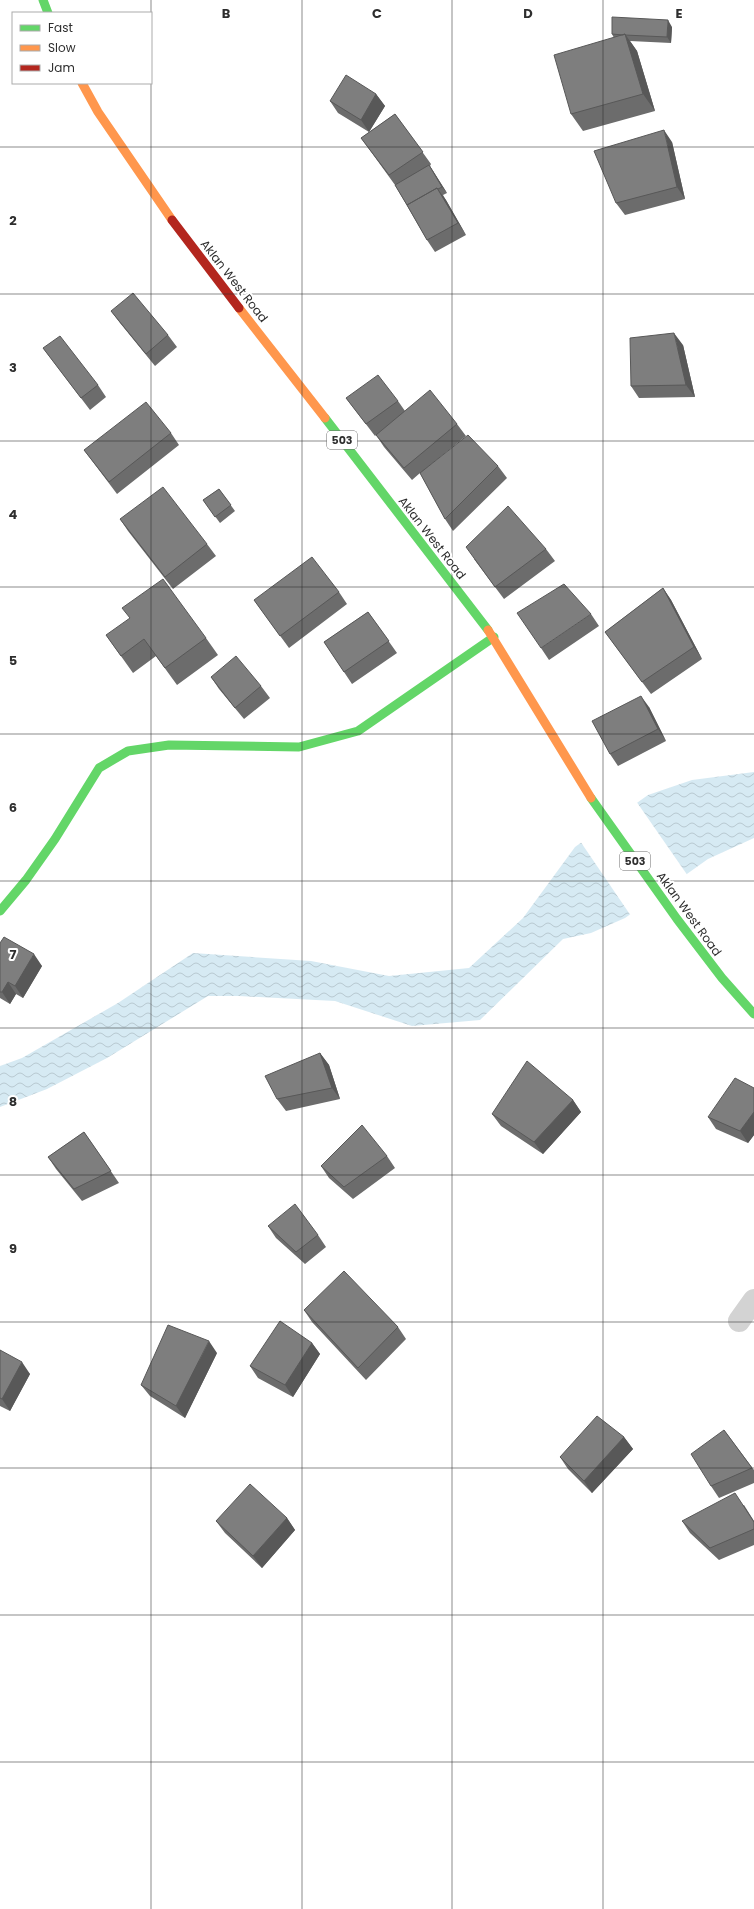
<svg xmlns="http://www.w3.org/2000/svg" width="754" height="1909" font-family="Poppins,sans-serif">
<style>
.water{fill:url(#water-waves)}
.pier{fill:#fff}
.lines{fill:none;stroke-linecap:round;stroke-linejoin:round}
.street{stroke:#d3d3d3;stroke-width:22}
.fast{stroke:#63d668;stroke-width:9}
.slow{stroke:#ff974d;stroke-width:9}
.jam{stroke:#b3261e;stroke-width:9}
.wall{fill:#6c6c6c}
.shaded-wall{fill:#585858}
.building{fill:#7e7e7e;stroke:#585858}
.grid{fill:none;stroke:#2e2e2e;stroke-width:1;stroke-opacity:0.55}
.labels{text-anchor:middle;stroke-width:4;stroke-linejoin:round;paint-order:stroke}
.shield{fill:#fff;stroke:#6d6d6d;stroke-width:1}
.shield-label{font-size:11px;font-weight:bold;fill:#2e2e2e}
.street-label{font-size:12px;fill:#2e2e2e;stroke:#fff}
.grid-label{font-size:13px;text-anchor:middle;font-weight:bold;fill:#2e2e2e;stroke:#fff;stroke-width:4;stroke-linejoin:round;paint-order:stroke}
</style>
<defs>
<pattern id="water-waves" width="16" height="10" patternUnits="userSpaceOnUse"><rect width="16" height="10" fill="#d6eaf3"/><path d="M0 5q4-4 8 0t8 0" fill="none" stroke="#b8c9d1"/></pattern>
</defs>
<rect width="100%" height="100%" fill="#fff"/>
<path class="water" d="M754,772V838L708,859L625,918L591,933L563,939L480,1020L412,1026L335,1001L239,996H208L107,1058L47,1089L0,1107V1066L22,1058L118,1003L193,953L311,961L389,976L469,968L523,918L575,847L648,795L692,780Z"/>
<path class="pier" d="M636,801L688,876L631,916L580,841Z"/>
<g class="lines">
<path class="street" d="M739,1321L754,1300"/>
<path class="fast" d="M43,0L48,13
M325,418L488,630
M591,798L677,919L722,978L754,1014
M0,911L26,880L55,839L99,768L128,751L169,745L299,747L358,731L494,637"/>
<path class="slow" d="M82,83L98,112L172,220
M239,308L325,418
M488,630L591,798"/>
<path class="jam" d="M172,220L239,308"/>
</g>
<path class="wall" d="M672,27L671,43L630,41L637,51L655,111L583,131L571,114L614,38L612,34Z
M376,94L385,106L369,132L338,113L330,101Z
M395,114L431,164L430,166L447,193L443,195L466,235L435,252L427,240L395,185L361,138Z
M672,142L685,199L625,215L616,203Z
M111,311L168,335L177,347L155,366L120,323Z
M683,345L695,397L639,398L631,386Z
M43,348L98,385L106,397L90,410Z
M346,398L398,401L405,411L457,424L466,436L428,467L498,466L507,478L453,531L445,519L420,473L412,480L384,447L376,435L375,436Z
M171,433L179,445L117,494L84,450Z
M219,489L235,511L220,523L203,500Z
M120,519L207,544L216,556L173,589L128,531Z
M546,549L555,561L504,599L474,559Z
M663,588L671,600L702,659L651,694L605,632Z
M339,592L347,604L289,648L254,600Z
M368,612L397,653L352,684L324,642Z
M591,614L599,626L549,660L541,648Z
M106,635L206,638L218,655L177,685L156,656L133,673Z
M211,677L261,686L270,698L244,719L219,689Z
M649,707L666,741L618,766L610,754Z
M0,943L42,966L23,998L16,994L10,1004L0,998Z
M320,1053L329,1065L340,1099L286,1111L277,1099Z
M754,1088V1135L748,1143L716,1129L708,1117Z
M573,1100L581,1112L543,1154L501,1126L492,1114Z
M84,1132L119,1183L82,1201L56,1169L48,1157Z
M387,1156L395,1168L353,1199L329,1178L321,1166Z
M268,1226L318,1235L326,1247L305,1264L276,1238Z
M304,1310L398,1327L406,1339L366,1380L312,1322Z
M312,1343L320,1354L293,1397L258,1378L250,1366Z
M0,1350L30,1374L10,1411L0,1406Z
M217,1353L185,1418L150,1396L141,1385Z
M724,1430L754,1470V1483L719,1498L711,1486Z
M624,1437L633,1449L592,1493L568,1469L560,1457Z
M744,1505L754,1521V1545L719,1560L690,1533L682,1521Z
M287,1518L295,1530L262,1568L225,1533L216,1521Z"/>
<path class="shaded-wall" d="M668,20L672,27L671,43L667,37Z
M625,34L637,51L655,111L643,94Z
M376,94L385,106L369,132L361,120Z
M664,130L672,142L685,199L677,187Z
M429,165L433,171L447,193L442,187Z
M437,188L446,200L466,235L458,223Z
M674,333L683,345L695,397L686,385Z
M663,588L671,600L702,659L694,647Z
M641,696L649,707L666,741L658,729Z
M34,954L42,966L23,998L15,986Z
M8,982L16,994L10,1004L2,992Z
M320,1053L329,1065L340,1099L332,1088Z
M573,1100L581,1112L543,1154L534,1142Z
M754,1112V1135L748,1143L740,1131Z
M209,1341L217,1353L185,1418L176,1406Z
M312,1343L320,1354L293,1397L285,1385Z
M22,1362L30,1374L10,1411L2,1399Z
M624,1437L633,1449L592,1493L584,1481Z
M287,1518L295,1530L262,1568L253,1556Z"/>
<path class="building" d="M612,17L668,20L667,37L625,35V34L623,35L612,34Z
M625,34L643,94L571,114L554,55Z
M346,75L376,94L361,120L330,101Z
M395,114L423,152L389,175L361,138Z
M664,130L677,187L616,203L594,151Z
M429,165L442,187L438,189L437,188L407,205L395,185Z
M437,188L458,223L427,240L407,205Z
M133,293L168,335L146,354L111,311Z
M674,333L686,385L631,386L630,338Z
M60,336L98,385L81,398L43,348Z
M378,375L398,401L366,424L346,398Z
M430,390L457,424L404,468L376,435Z
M146,402L171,433L109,482L84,450Z
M468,435L498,466L445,519L420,473Z
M163,487L207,544L165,577L120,519Z
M219,489L231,505L215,517L203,500Z
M508,506L546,549L495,587L466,547Z
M312,557L339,592L280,636L254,600Z
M163,579L206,638L165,668L144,639L121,656L106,635L130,618L122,608Z
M564,584L591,614L541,648L517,613Z
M663,588L694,647L642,682L605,632Z
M368,612L389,641L344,672L324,642Z
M236,656L261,686L235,708L211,677Z
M641,696L658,729L610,754L592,721Z
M4,937L34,954L15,986L8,982L2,992H0V943Z
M320,1053L332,1088L277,1099L265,1076Z
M527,1061L573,1100L534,1142L492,1114Z
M735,1078L754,1088V1112L740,1131L708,1117Z
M362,1125L387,1156L344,1187L321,1166Z
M84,1132L111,1171L74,1189L48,1157Z
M295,1204L318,1235L296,1252L268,1226Z
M344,1271L398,1327L358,1368L304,1310Z
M280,1321L312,1343L285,1385L250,1366Z
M168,1325L209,1341L176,1406L141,1385Z
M0,1350L22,1362L2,1399L0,1398Z
M597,1416L624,1437L584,1481L560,1457Z
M724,1430L752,1468L711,1486L691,1454Z
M250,1484L287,1518L253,1556L216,1521Z
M735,1493L754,1522V1529L710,1548L682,1521Z"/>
<path class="grid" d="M151,0V13M302,0V1909M452,0V1909M603,0V1909M151,83V1909M0,147H754M0,294H754M0,441H754M0,587H754M0,734H754M0,881H754M0,1028H754M0,1175H754M0,1322H754M0,1468H754M0,1615H754M0,1762H754"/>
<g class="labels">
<g class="shield">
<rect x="327" y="431" width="30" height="18" rx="3"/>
<rect x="620" y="852" width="30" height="18" rx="3"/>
</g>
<g class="shield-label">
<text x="342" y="444">503</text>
<text x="635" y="865">503</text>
</g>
<g class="street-label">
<text transform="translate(234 281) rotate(52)" y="4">Aklan West Road</text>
<text transform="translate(432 538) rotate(52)" y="4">Aklan West Road</text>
<text transform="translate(689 914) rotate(54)" y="4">Aklan West Road</text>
</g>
</g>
<g class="grid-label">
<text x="226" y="18">B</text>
<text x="377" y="18">C</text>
<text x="528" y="18">D</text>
<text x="679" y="18">E</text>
<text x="13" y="225">2</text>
<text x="13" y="372">3</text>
<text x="13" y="519">4</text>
<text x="13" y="665">5</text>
<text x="13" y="812">6</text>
<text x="13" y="959">7</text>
<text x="13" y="1106">8</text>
<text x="13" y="1253">9</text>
</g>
<rect x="12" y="12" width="140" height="72" fill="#ffffff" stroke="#ababab"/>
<rect x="20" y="25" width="20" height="6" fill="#63d668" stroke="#ababab"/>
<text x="48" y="32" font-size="12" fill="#2e2e2e">Fast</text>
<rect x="20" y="45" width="20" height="6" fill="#ff974d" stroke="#ababab"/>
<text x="48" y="52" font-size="12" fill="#2e2e2e">Slow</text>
<rect x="20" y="65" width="20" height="6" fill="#b3261e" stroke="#ababab"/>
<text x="48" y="72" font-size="12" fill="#2e2e2e">Jam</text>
</svg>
